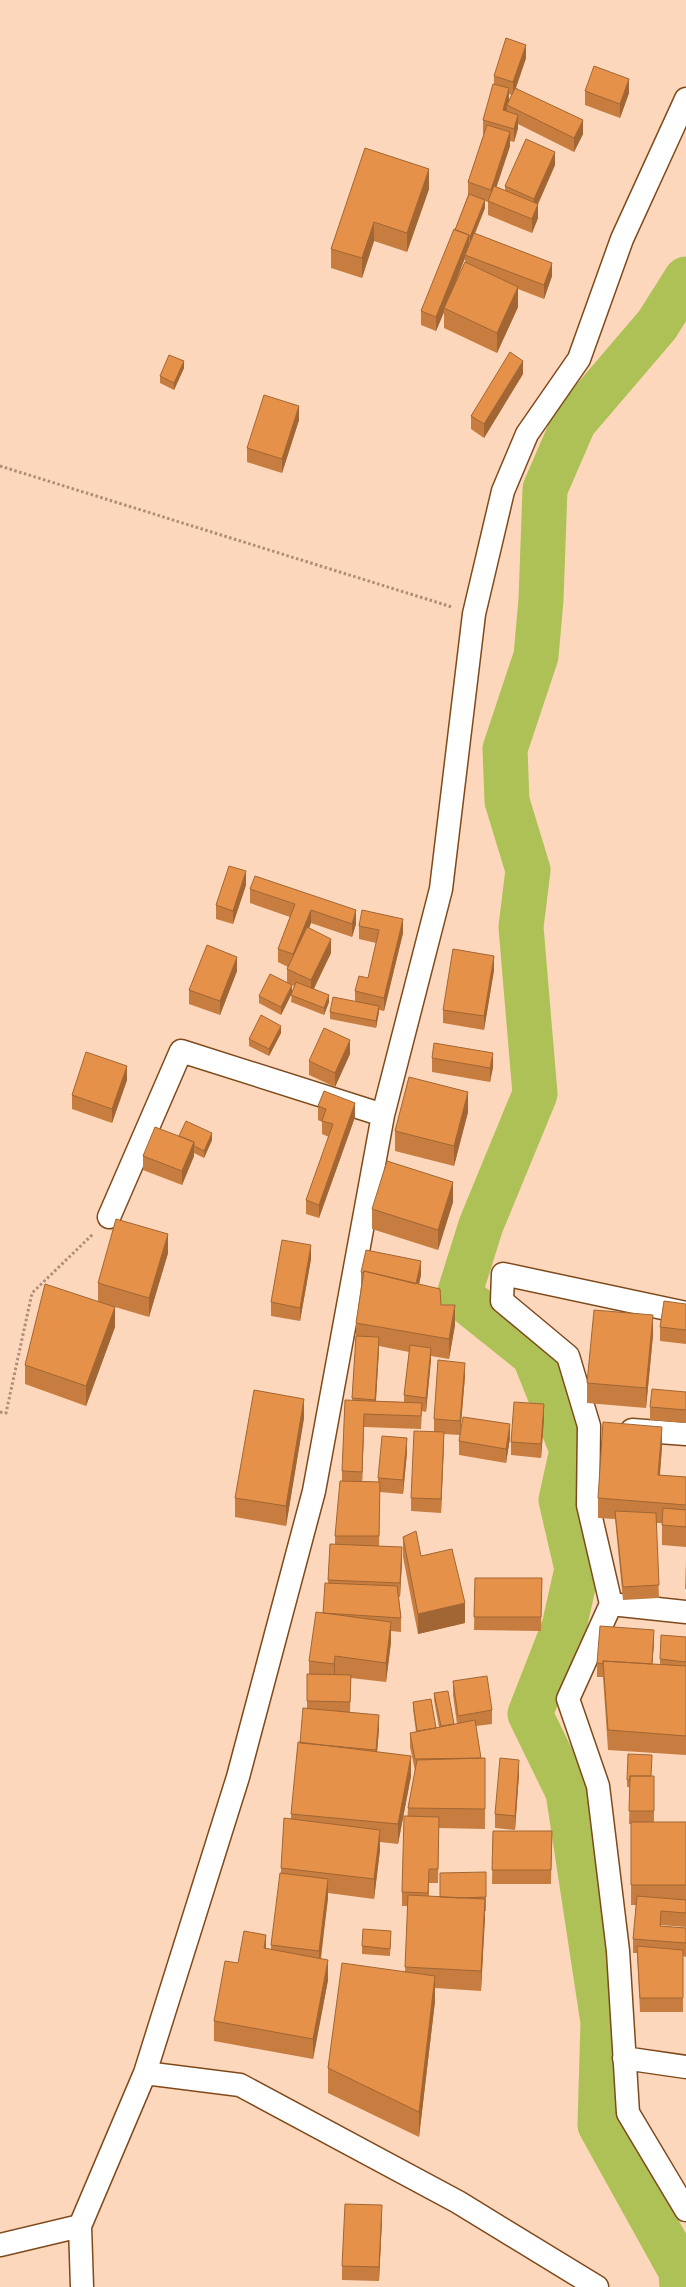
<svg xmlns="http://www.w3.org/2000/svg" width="686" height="2287" font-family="'Zilla Slab',serif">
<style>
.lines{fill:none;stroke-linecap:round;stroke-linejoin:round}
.river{stroke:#aec156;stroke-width:45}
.street-casing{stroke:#7f4a1b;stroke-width:25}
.path{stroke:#ad8d78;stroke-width:3;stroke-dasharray:2.5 2.5;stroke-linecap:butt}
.street{stroke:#fff;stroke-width:22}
.wall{fill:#c67d3f;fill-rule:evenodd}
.shaded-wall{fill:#a16633}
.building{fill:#e69149;stroke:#a16633}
</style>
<rect width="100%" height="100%" fill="#fdd7bb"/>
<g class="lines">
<path class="river" d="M682,2287L681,2271L600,2125L603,2022L568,1792L530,1714L564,1627L577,1569L561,1500L572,1450L534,1355L459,1295L481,1225L535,1094L521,927L528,870L507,801L505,749L536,656L541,600L545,489L574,422L657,325L686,279"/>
<defs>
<path id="street" d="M109,1217L181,1051L383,1115
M686,1313L503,1274L502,1301L568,1356L589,1426L588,1505L611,1604L568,1699L598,1786L618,1951L628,2113L686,2210
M632,1430L686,1434
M611,1604L686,1612
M624,2058L686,2067
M145,2073L240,2085L458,2202L597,2287
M80,2226L82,2287
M0,2245L80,2226L145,2073L238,1777L314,1491L383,1115L441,889L474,614L503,491L527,434L579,359L622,239L686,99"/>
</defs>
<use href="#street" class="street-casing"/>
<path class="path" d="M0,466L452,607
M0,1412L6,1413L32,1293L93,1234"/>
<use href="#street" class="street"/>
</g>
<path class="wall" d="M526,58L516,88L583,134L574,152L518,124V128L514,142L510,141V146L496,187L505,191V186L555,165L538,204V218L532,233L488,215V202L485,201V208L475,234L552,276L544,299L518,289V307L497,353L444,328V312L436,331L421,325V311L455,230L468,195V182L484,134H483V120L494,84V76ZM509,94L512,95L509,101ZM465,258V263L455,283Z
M585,91L629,93L620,118L585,105Z
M429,189L407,252L374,241L362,278L331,268V249Z
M184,368L174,390L160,383V376Z
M523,374L484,438L471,429V416Z
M299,420L282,473L247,462V448Z
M246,885L233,924L216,919V905Z
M250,889L356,924L352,937L311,923L309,928L331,953L314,989L329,1002L324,1015L291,1002L292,993L281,1015L259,1003V996L292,992L294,986L287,983V969L288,967L278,962V949L290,917L250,903Z
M359,926L403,933L384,1011L379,1010L376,1028L330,1019V1012L355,1002V991L368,978L376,943L359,939Z
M494,970L484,1030L443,1023V1010Z
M237,971L220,1015L189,1004V990Z
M281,1033L269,1056L249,1046V1039Z
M350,1054L335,1087L309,1075V1061Z
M432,1058L493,1067L490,1082L432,1072Z
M127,1080L112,1123L72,1109V1095Z
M318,1106L355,1117L319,1218L306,1214V1200L329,1137L322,1134V1122L318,1120Z
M468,1112L454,1166L395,1151V1131Z
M179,1136L212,1140L204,1158L194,1153V1156L182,1185L143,1170V1156Z
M453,1202L438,1250L372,1229V1209Z
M168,1253L149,1317L115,1307V1327L86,1406L25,1384V1365L98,1301V1283Z
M311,1259L300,1321L271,1316V1302Z
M361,1272L421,1275L419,1284L441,1305L455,1325L449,1359L431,1356L426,1412L422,1411L421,1429L364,1427L362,1481L378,1482V1478L407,1452L403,1494L380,1492L379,1546L402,1561L400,1597H399L401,1618V1632L391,1631V1642L386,1682L351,1678L350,1712L379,1729L377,1752L411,1776L398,1844L380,1842V1850L374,1899L328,1893L321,1959L328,1980L313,2059L214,2041V2021L238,1963L266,1949L271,1950V1945L281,1873V1868L291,1819V1814L300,1743L307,1708V1674H309V1661L323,1613L328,1583L330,1544L335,1545V1536L342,1481V1471L352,1400L356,1336V1323L361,1286ZM379,1346L409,1352L404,1395V1402L376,1401Z
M686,1304V1344L660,1341V1327Z
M653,1335L646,1408L587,1403V1383Z
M465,1376L460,1435L444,1434L441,1513L411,1511V1498L434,1432V1419Z
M686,1392V1423L650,1420V1407Z
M304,1418L286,1526L235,1517V1498Z
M544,1418L541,1458L511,1455V1442Z
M510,1438L506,1463L459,1455V1441Z
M662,1447L660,1475L686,1477V1547L662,1545V1523H656L659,1598L623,1600L615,1519L598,1518V1498Z
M403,1537L421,1556L465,1623L418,1634L403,1557Z
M686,1560V1589H685Z
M475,1578H542L541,1631L474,1630Z
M686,1637V1755L608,1750L603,1677H597V1663L654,1643L652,1664H660V1659Z
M453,1681L492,1710V1724L476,1726L481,1758H485V1829L439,1828L438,1883H429V1896L440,1897L486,1872V1911H485L481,1991L435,1988V2001L419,2137L328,2093V2068L405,1972L408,1906H402V1892L408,1808L415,1771L410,1747V1733L416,1732L413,1709V1702L436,1728L439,1727L434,1700V1693L454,1724H457L453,1695Z
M519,1774L515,1830L495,1828V1814Z
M652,1776H654V1822H686V1927L661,1925V1926L686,1928V1957L683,1956V2012H640L637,1953H633V1939L636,1905H631V1824H629L630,1787H627V1780Z
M493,1831H552L551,1884H492Z
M391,1938L390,1956L362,1954V1946Z
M382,2219L379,2281L342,2280V2266Z"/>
<path class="shaded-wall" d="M526,45V58L513,96V82Z
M629,79V93L620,118V104Z
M509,88V102L507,105V109L503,124V110Z
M518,115V128L514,142V129Z
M583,120V134L574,152V138Z
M510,132V146L491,204V190Z
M555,152V165L534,213V199Z
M429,169V189L407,252V233Z
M485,200V208L470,244V237Z
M538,204V218L532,233V219Z
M374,222V241L362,278V258Z
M469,235V249L465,255V258L445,309L444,308V312L436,331V317Z
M552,263V276L544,299V285Z
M518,287V307L497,353V333Z
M184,361V368L174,390V383Z
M523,361V374L484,438V424Z
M299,406V420L282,473V459Z
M246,871V885L233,924V911Z
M311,910V923L293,968V954Z
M356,910V924L352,937V924Z
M403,919V933L384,1011V998Z
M331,939V953L311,994V980Z
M494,956V970L484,1030V1016Z
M237,957V971L220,1015V1001Z
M292,985V993L281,1015V1007Z
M329,995V1002L324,1015V1008Z
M379,1006V1013L376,1028V1021Z
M281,1026V1033L269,1056V1049Z
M350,1040V1054L335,1087V1073Z
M493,1053V1067L490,1082V1068Z
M127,1066V1080L112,1123V1109Z
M468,1092V1112L454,1166V1146Z
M355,1103V1117L319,1218V1205Z
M212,1133V1140L204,1158V1151Z
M194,1142V1156L182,1185V1171Z
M453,1182V1202L438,1250V1230Z
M168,1234V1253L149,1317V1298Z
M311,1245V1259L300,1321V1308Z
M421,1261V1275L416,1297V1284Z
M455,1305V1325L449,1359V1339Z
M115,1307V1327L86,1406V1386Z
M653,1315V1335L646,1408V1388Z
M379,1337V1351L375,1414V1400Z
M431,1348V1361L426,1412V1398Z
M465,1363V1376L460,1435V1421Z
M304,1399V1418L286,1526V1506Z
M544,1404V1418L541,1458V1444Z
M364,1414V1427L362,1486V1472Z
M510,1424V1438L506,1463V1449Z
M662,1427V1447L658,1494V1475Z
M444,1432V1446L441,1513V1499Z
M407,1438V1452L403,1494V1480Z
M402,1547V1561L400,1597V1583Z
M465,1603V1623L418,1634V1614Z
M391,1622V1642L386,1682V1663Z
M654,1630V1643L651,1680V1667Z
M335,1656V1676L334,1684V1664Z
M379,1715V1729L376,1764V1750Z
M411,1756V1776L398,1844V1824Z
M519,1760V1774L515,1830V1816Z
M380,1830V1850L374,1899V1879Z
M328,1879V1899L319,1970V1951Z
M485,1899V1919L481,1991V1971Z
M266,1935V1954L264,1948Z
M328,1960V1980L313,2059V2039Z
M435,1976V2001L419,2137V2112Z
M382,2205V2219L379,2281V2267Z"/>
<path class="building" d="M506,38L526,45L513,82L494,76Z
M594,66L629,79L620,104L585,91Z
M493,84L509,88L503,110L518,115L514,129L483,120Z
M515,88L583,120L574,138L507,105Z
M487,125L510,132L491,190L468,182Z
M526,139L555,152L534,199L505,186Z
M365,148L429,169L407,233L374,222L362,258L331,249Z
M494,186L538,204L532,219L488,201Z
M469,194L485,200L470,237H469V235L455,230Z
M454,229L469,235L436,317L421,311Z
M474,233L552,263L544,285L465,255Z
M465,262L518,287L497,333L444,308Z
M510,352L523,361L484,424L471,416Z
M169,355L184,361L174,383L160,376Z
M264,395L299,406L282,459L247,448Z
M229,866L246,871L233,911L216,905Z
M255,876L356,910L352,924L311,910L293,954L278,949L295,904L250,889Z
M362,910L403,919L384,998L355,991L359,976L368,978L379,930L359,926Z
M307,927L331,939L311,980L287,969Z
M207,945L237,957L220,1001L189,990Z
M453,949L494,956L484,1016L443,1010Z
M270,974L292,985L281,1007L259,996Z
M296,982L329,995L324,1008L291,995Z
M333,997L379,1006L376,1021L330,1012Z
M261,1015L281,1026L269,1049L249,1039Z
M324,1028L350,1040L335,1073L309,1061Z
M434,1043L493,1053L490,1068L432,1058Z
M86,1052L127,1066L112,1109L72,1095Z
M409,1077L468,1092L454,1146L395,1131Z
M324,1091L355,1103L319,1205L306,1200L333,1124L322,1121L326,1109L318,1106Z
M186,1121L212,1133L204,1151L194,1146V1142L179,1136Z
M155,1127L194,1142L182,1171L143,1156Z
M387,1161L453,1182L438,1230L372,1209Z
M116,1219L168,1234L149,1298L98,1283Z
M282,1240L311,1245L300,1308L271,1302Z
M366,1250L421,1261L416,1284L364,1271L363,1273L361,1272Z
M364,1271L440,1289L441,1305H455L449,1339L356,1323Z
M45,1284L115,1307L86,1386L25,1365Z
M664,1301L686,1304V1330L660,1327Z
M594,1310L653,1315L646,1388L587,1383Z
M356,1336L379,1337L375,1400L352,1398Z
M410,1345L431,1348L426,1398L404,1395Z
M438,1360L465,1363L460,1421L434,1419Z
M652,1389L686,1392V1410L650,1407Z
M254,1390L304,1399L286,1506L235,1498Z
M345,1400L422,1403L421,1416L364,1414L362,1472L342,1471Z
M514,1402L544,1404L541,1444L511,1442Z
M463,1417L510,1424L506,1449L459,1441Z
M603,1422L662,1427L658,1475L686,1477V1505L598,1498Z
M414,1431L444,1432L441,1499L411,1498Z
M382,1436L407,1438L403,1480L378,1478Z
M340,1481L380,1482L379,1536H335Z
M663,1508L686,1510V1527L662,1525Z
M615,1511L656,1513L659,1585L623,1587Z
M416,1531L421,1556L452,1549L465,1603L418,1614L403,1537Z
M330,1544L402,1547L400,1583L328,1580Z
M475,1578H542L541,1617H474Z
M325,1583L397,1586L401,1618L323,1613Z
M316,1612L391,1622L386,1663L335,1656L334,1664L309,1661Z
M600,1626L654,1630L652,1664L603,1661V1664L597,1663Z
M661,1635L686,1637V1662L660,1659Z
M603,1661L686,1666V1736L608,1730Z
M307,1674L351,1675L350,1702L307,1701Z
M487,1676L492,1710L458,1716L453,1681Z
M448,1691L454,1724L441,1726L434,1693Z
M431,1699L436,1728L417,1731L413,1702Z
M303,1708L379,1715L376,1750L300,1743Z
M475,1720L481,1758L415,1759L410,1733Z
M298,1742L411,1756L398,1824L291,1814Z
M628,1754L652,1755L651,1776H630V1780H627Z
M485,1758V1809L408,1808L417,1760Z
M500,1758L519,1760L515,1816L495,1814Z
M630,1776H654V1811H629Z
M404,1816L439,1817L438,1869H429L428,1893L402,1892Z
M284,1818L380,1830L374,1879L281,1868Z
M631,1822H686V1885H631Z
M493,1831H552L551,1870H492Z
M486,1872V1897L459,1898L440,1897V1873Z
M280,1873L328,1879L319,1951L271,1945Z
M408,1895L485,1899L481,1971L405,1967Z
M637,1896L686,1900V1913L661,1911L660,1926L686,1928V1943L633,1939Z
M363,1929L391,1931L390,1949L362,1946Z
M244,1931L266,1935L264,1948L328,1960L313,2039L214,2021L225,1961L238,1963Z
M637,1946L683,1950V1998H640Z
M342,1963L435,1976L419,2112L328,2068Z
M345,2204L382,2205L379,2267L342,2266Z"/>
</svg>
